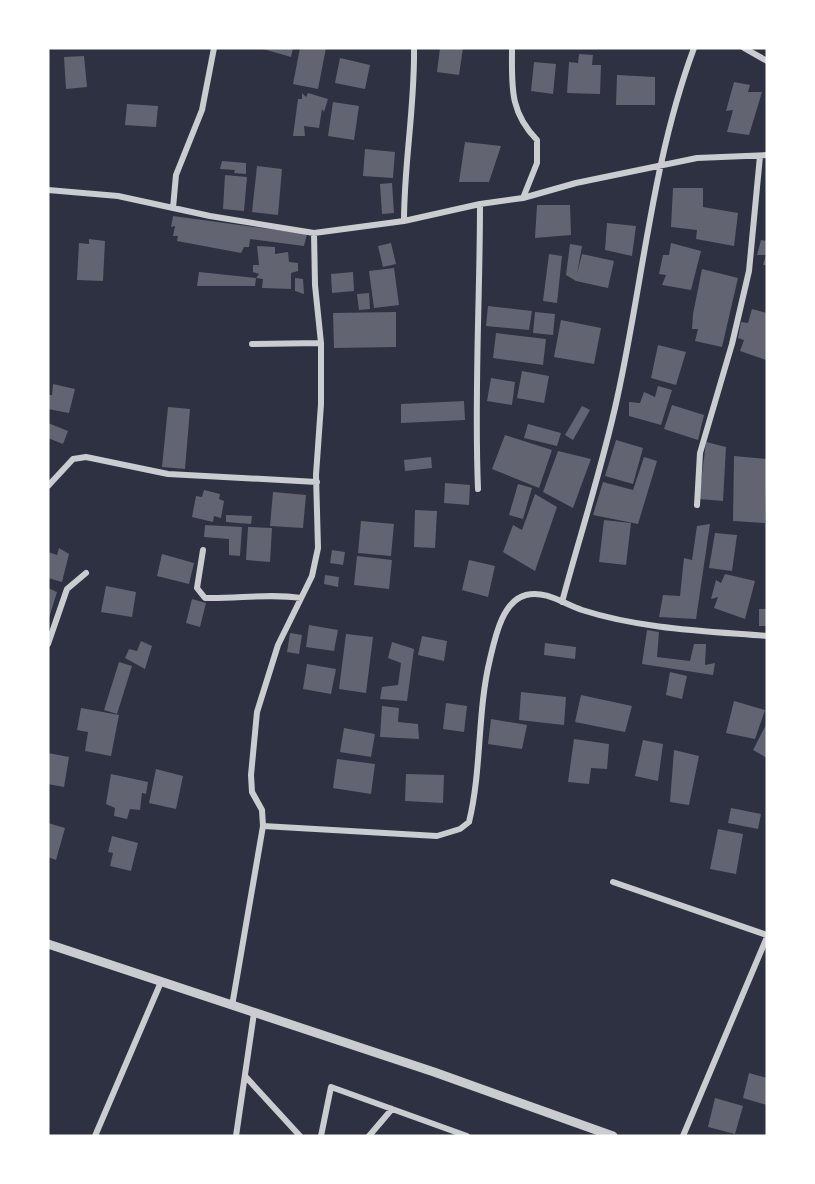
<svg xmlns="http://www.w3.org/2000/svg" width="815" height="1184" font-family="'Noto Sans',sans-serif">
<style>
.building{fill:#626471}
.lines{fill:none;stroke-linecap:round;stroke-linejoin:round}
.minor{stroke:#caccd0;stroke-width:6}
.tertiary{stroke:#caccd0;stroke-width:9}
</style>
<rect width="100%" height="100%" fill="#2d3142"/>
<path class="building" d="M260,48H293L291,57Z
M300,48H326L318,89L293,84Z
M440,48H463L459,75L437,72Z
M579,54L593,55L592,65H601L600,94L567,93L569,62L578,63Z
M84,56L87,87L66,89L64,57Z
M340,58L370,65L365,89L335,83Z
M534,62L556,64L553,94L531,91Z
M617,75L655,77V105H616Z
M734,82L750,85L748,92H762L749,135L727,132L733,110L726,111Z
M302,93L306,97L308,93L328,99L324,112L322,109L319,128L304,126L305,136H293L298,99H302Z
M333,102L359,106L354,140L328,136Z
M127,104L158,106L156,127L125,125Z
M465,142L501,146L489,182H459Z
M365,149L395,152L393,178L363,176Z
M222,161L246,163V174L234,173L235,170L220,169Z
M257,166L282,169L278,215L252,212Z
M225,175L247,177L244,211L223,209Z
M392,183L394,213L382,214L380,184Z
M673,188H703V207L738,213L734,246L696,239L697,230L671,227Z
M537,205H570L571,235L535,238Z
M173,216L307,234L304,246L250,239L249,247H244L241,253L177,241L178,236H173L175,226L171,227Z
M607,223L636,226L632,256L605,250Z
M89,239L105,241L103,281L77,280L79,243L89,244Z
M761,240L767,241V265H763L766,255H757Z
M391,243L396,264L383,267L378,246Z
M671,243L701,251L691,290L662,285L666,275L659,274L663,255H669Z
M570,244L582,246L577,274L582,254L614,261L608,288L576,281L566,275Z
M257,246L275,247V254L288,252L289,262L298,263V271L291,273V289L262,288L263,279L256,278L259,274L253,272V265H259Z
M549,254L562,256L557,303L543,301Z
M394,268L399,305L374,308L369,271Z
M702,269L738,278L722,347L695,341L698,329H692L693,314Z
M199,272L256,278L255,286H197Z
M353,272L354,291L332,293L331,274Z
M295,278L303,279L304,294L295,291Z
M369,293L370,309L359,310L357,294Z
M488,306L532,311L529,330L486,326Z
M752,309L767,313L766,360L740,351L744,340L738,338L741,322L748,323Z
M396,312V347L334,348L333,313Z
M535,312L555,314L553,335L533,333Z
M561,320L601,328L594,364L554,357Z
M496,333L546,339L543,365L493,358Z
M658,345L686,352L676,385L651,378Z
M522,371L549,376L544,403L517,398Z
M491,378L515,382L512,405L487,401Z
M53,384L75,389L69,413L48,409V395H52Z
M658,386L672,390L661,425L629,416V402L640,403L644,392L655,397Z
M464,401L465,420L401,423V404Z
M672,405L704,415L698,440L664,429Z
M582,406L590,410L573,440L565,435Z
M168,407L190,409L185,469L162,467Z
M48,423L68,431L63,444L48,438Z
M528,424L561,433L557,446L524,438Z
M505,435L552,450L539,488L492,469Z
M616,440L643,448L633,484L605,476Z
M706,442L726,447L723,501L699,499Z
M558,451L591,459L573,508L543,492Z
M734,456L767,459L765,523L733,521Z
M431,457L432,468L405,471L404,460Z
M644,457L657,461L638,524L593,515L603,482L633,490Z
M445,483L470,485L469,505L444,503Z
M518,484L532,488L523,519L509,515Z
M204,490L220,494L219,499L224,501L221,518L214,516L213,522L192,517L196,496L202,497Z
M273,492L306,495L303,528L270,526Z
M535,494L557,507L535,571L503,552L513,525L522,530Z
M415,510L437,511L435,548L414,547Z
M226,515L252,516L251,524L226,522Z
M604,520L631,523L626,565L599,562Z
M361,521L394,524L391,556L358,553Z
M710,524L696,619L659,617L663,595L680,596L684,558L692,560L697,526Z
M205,525L242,527L240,556L229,555V539L204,537Z
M248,527L272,528L270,562L246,560Z
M715,533L737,535L732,571L709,568Z
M59,548L69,554L62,582L48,578V552L57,555Z
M332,550L345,552L343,565L330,563Z
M162,554L194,563L189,584L157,576Z
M357,556L392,560L389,589L354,585Z
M469,560L495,566L488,597L462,590Z
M725,574L755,581L745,619L714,608L718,597L711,599L716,580L721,583Z
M325,575L339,577L338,587L324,584Z
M106,586L136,592L132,617L101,612Z
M48,588L57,592L49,618H48Z
M192,599L206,603L200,627L186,623Z
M759,609H767V626H759Z
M309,625L338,630L334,651L306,647Z
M647,630L659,632L657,657L690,661L694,644H706L705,665L715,663L713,675L642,664Z
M290,633L302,635L299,654L287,652Z
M346,634L373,637L366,693L339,689Z
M422,636L447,641L444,661L418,655Z
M141,641L152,646L145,669L125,658L129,649L137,651Z
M392,642L414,649L407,701L380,699L382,687L398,685L401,663L388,658Z
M545,643L576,647L575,659L544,655Z
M119,662L132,666L117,714L104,710Z
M307,664L336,669L331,694L303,689Z
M670,672L687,676L682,699L666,695Z
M521,692L566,697L564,725L519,720Z
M581,695L632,706L625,732L575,722Z
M734,701L765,710L755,739L726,733Z
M446,703L467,706L464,732L443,729Z
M382,706L399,708L398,722L418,724L419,739L380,737Z
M81,708L119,715L111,756L85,751L88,732L77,730Z
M491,719L527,725L522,749L488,744Z
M767,723V758L753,750Z
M344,728L375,734L371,757L340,752Z
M574,739L609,744L607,769L591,768L589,784L568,782Z
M643,740L663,744L658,781L635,776Z
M674,750L699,756L689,805L670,802Z
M48,753L69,757L64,787L48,784Z
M337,759L375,764L371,794L333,788Z
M156,769L183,776L176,809L149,803Z
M111,774L148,782L146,794L142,793L140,810L130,809L127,819L114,816L115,808L106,804Z
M406,774L444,775L443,803L405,801Z
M731,808L761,814L758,829L728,823Z
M48,823L65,828L56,860L48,857Z
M718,829L743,834L736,874L710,869Z
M112,836L138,843L131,871L110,866L113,853L108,852Z
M749,1073L767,1078V1105L743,1098Z
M715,1098L743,1106L735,1134L708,1127Z"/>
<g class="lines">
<path class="minor" d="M512,48C512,86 509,111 537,140V163L523,198
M744,48L767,61
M48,190L118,196L210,216L314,233L404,221L480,204L523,198L576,183L697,158L767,155
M173,208L176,175L202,110L214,48
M404,221C404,163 415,106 414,48
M252,344L321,343
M48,486L73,459L86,457L168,474L317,482
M478,489C474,394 480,299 480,204
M697,505L700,453L732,344L749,271L760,156
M203,550L197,588L205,598C237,599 269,593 301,598
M562,602C580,535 602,468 617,399C643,282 652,161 694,48
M48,644L67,589L86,573
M263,826L437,836L460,829L469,822C482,769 477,712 490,659C495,638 502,601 526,595C546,590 564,604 582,610C641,629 706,631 767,636
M613,882L767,935
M232,1006L263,826L262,810L252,792L251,775L257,712L278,645L312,576L318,548L316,475L321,404V343L315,285L314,233
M245,1076L300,1136
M95,1136L161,982
M236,1136L254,1013
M321,1136L331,1087L467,1136
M369,1136L392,1109
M683,1136L767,937"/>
<path class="tertiary" d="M48,944L434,1072L613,1136"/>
</g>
<rect width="815" height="1184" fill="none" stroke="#ffffff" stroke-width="99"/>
</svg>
